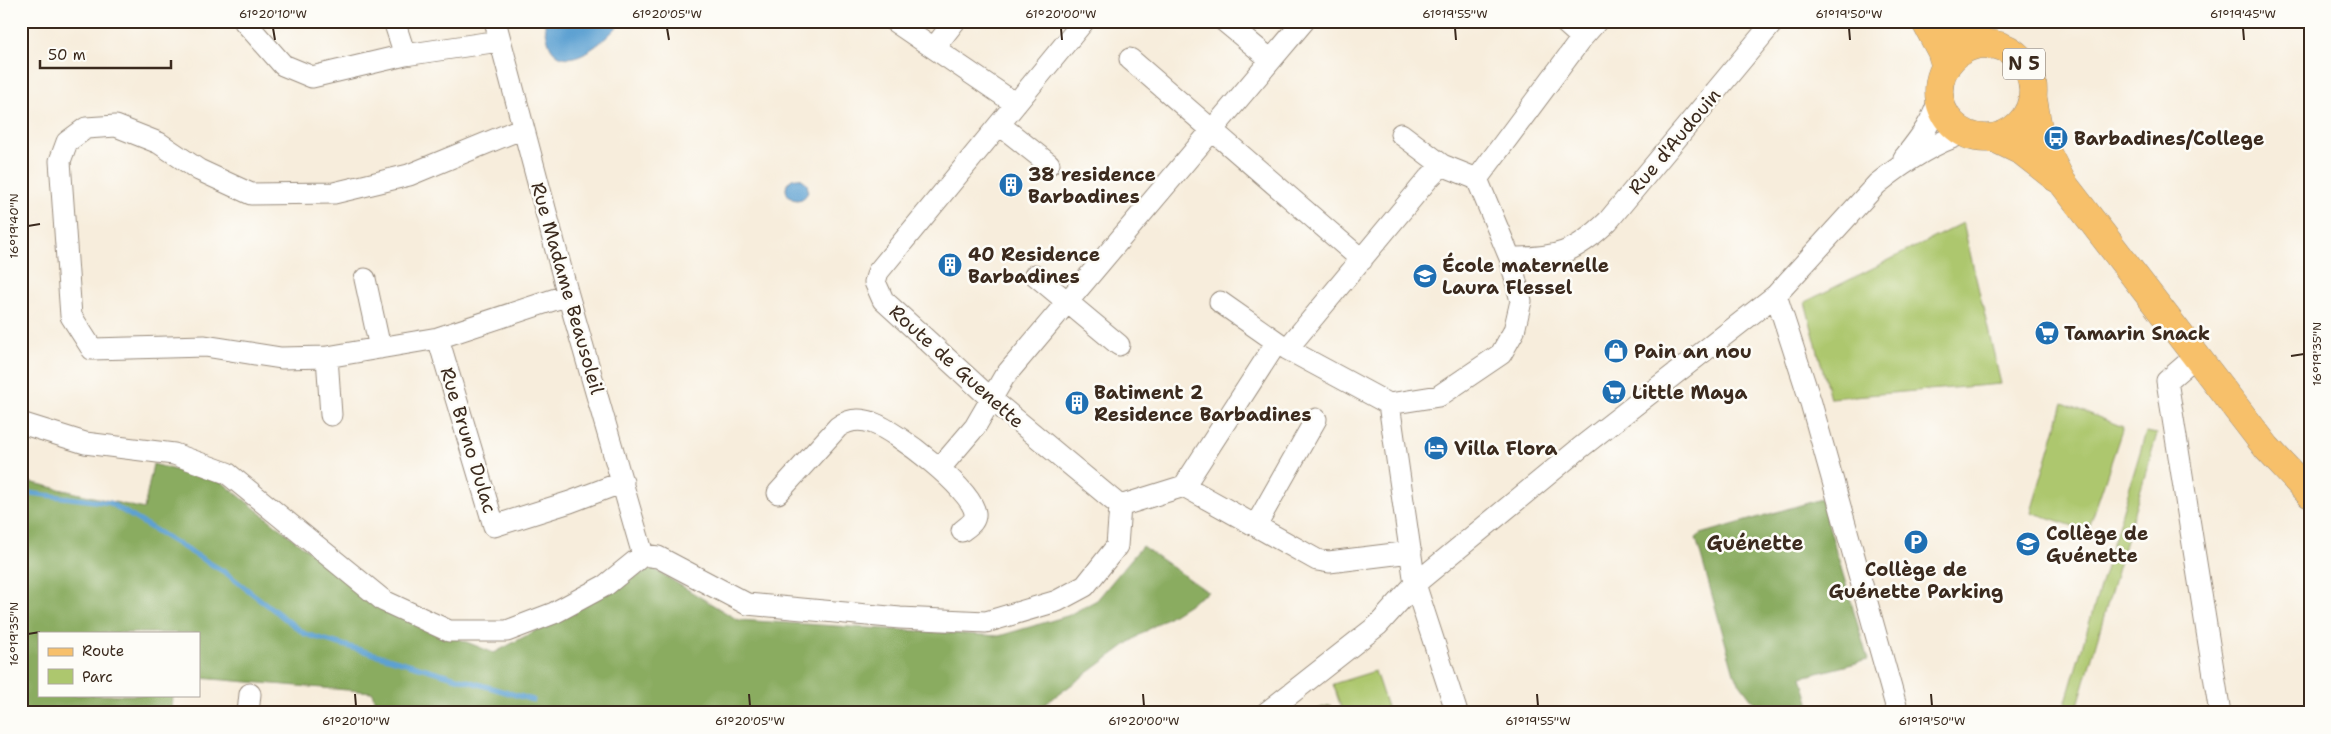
<svg xmlns="http://www.w3.org/2000/svg" width="2331" height="734" font-family="'Shantell Sans',sans-serif">
<style>
.green{fill:#adc76e;stroke:#747846}
.forest{fill:#8aac61;stroke:#626b40}
.water{fill:#5da1d2;stroke:#4c6678}
.lines{fill:none;stroke-linecap:round;stroke-linejoin:round}
.stream{stroke:#5da1d2;stroke-width:5}
.street-casing{stroke:#998c7d;stroke-width:23}
.primary-casing{stroke:#998c7d;stroke-width:29}
.street{stroke:#fff;stroke-width:21}
.primary{stroke:#f7c06b;stroke-width:28}
.ticks{fill:none;stroke:#3b2a1e;stroke-width:2}
.labels{text-anchor:middle;stroke-width:5;stroke-linejoin:round;paint-order:stroke}
.shield{fill:#fdfcf7;stroke:#75695f;stroke-width:1}
.shield-label{font-size:18px;font-weight:bold;fill:#3b2a1e}
.poi-label{font-size:19px;font-weight:bold;fill:#3b2a1e;stroke:#fdfcf7;text-anchor:start}
.street-label{font-size:19px;fill:#3b2a1e;stroke:#fdfcf7}
.neighbourhood-label{font-size:20px;font-weight:bold;fill:#3b2a1e;stroke:#fdfcf7}
.neatline{fill:none;stroke:#3b2a1e;stroke-width:2}
.ticks-label{font-size:12px;text-anchor:middle;fill:#3b2a1e}
</style>
<rect width="100%" height="100%" fill="#fdfcf7"/>
<filter id="ink" filterUnits="userSpaceOnUse"><feTurbulence type="fractalNoise" baseFrequency=".02" numOctaves="2"/><feDisplacementMap in="SourceGraphic" scale="10" xChannelSelector="R" yChannelSelector="G"/><feConvolveMatrix kernelMatrix="1 2 1 2 8 2 1 2 1" color-interpolation-filters="sRGB"/></filter>
<filter id="wash" filterUnits="userSpaceOnUse"><feTurbulence type="fractalNoise" baseFrequency=".0096" numOctaves="4" result="noise"/><feDisplacementMap in="SourceGraphic" scale="20" xChannelSelector="R" yChannelSelector="G"/><feGaussianBlur stdDeviation="1.12" result="paint"/><feColorMatrix in="noise" values="0 0 0 0 0 0 0 0 0 0 0 0 0 0 0 0 0 1.4 0 .05"/><feComposite in="paint" operator="in"/></filter>
<g filter="url(#wash)">
<rect width="100%" height="100%" fill="#f7eddc"/>
<path class="green" d="M1963,223L2001,384L1830,398L1805,302Z
M2063,403L2123,427L2088,531L2031,512Z
M2146,432L2157,434L2076,712L2064,708Z
M1375,671L1389,713H1343L1333,684Z
M1330,705L1333,713H1306Z"/>
<path class="forest" d="M153,464L223,483L379,607L494,653L652,568L738,620L999,636L1067,616L1097,600L1142,546L1208,592L1138,636L1033,713H378L372,692L199,678V633H39V695H173L172,713H21V480L144,509Z
M1821,499L1868,660L1802,677L1812,713H1762L1735,677L1696,538L1701,534Z"/>
<path class="water" d="M544,21H622C610,36 569,76 551,48C547,41 546,29 544,21Z
M786 189a11 11 0 1 1 22 0a11 11 0 1 1-22 0Z"/>
<g class="lines">
<path class="stream" d="M21,492L110,503L226,573L305,634L533,700"/>
</g>
</g>
<g filter="url(#ink)">
<g class="lines">
<defs>
<path id="street" d="M244,21L283,65L312,77L405,55L499,41
M394,21L405,55
M495,21L568,295L643,555
M894,21L1016,104
M1084,21L878,272L875,282L883,300L990,398L1120,506L1184,486L1277,342
M1224,21L1271,60
M1563,21L1582,38
M934,48L955,21
M1130,59L1362,260
M1000,125L1049,164
M523,128L409,175L334,193L251,194L199,170L159,143L116,126L86,128L67,142L60,161L71,316L92,349L205,346L281,358L327,357L438,338L568,295
M1401,134L1442,165L1477,179
M1904,158C1919,139 1933,122 1939,98
M1477,179L1582,38L1597,21
M1510,258C1556,259 1575,253 1608,221L1774,21
M1035,275L1119,345
M365,279L380,348
M1776,295L1811,403L1898,713
M1220,302L1287,349L1389,404L1439,396L1501,354L1514,331L1521,301L1510,258L1477,179
M438,338L494,526L570,502L623,482
M1287,349L1428,179L1442,165
M2196,356L2167,381L2220,713
M327,357L331,415
M1389,404L1415,584L1457,713
M21,423L85,443L174,454L227,473L384,601L449,631H507L554,613L606,585L643,555L658,557L747,604L900,618L986,622L1057,601L1085,586L1117,546L1120,506
M940,468L975,427L1004,377L1304,21
M1184,486L1317,560L1329,562L1411,552
M778,493L838,427C849,419 860,418 873,423C896,431 972,489 975,513C976,522 968,526 962,531
M1256,525L1316,419
M248,713L250,694
M1266,713L1378,625L1415,584L1580,448L1776,295L1877,184C1903,163 1933,143 1965,133"/>
<path id="primary" d="M1925,21L1941,51L1946,67
M1949,21L1966,35L1990,45
M1939 91a47 47 0 1 1 94 0a47 47 0 1 1-94 0Z
M2033,99L2040,139L2062,182L2267,448L2310,494
M1994,138L2023,152L2056,178"/>
</defs>
<use href="#street" class="street-casing"/>
<use href="#primary" class="primary-casing"/>
<use href="#street" class="street"/>
<use href="#primary" class="primary"/>
</g>
</g>
<path class="ticks" d="M273,28L275,40M667,28L669,40M1061,28L1062,40M1455,28L1456,40M1849,28L1850,40M2243,28L2244,40M28,226L40,224M2291,356L2304,354M28,634L40,632M355,694L356,706M749,694L750,706M1143,694L1144,706M1537,694L1538,706M1931,694L1932,706"/>
<defs>
<symbol id="bus-disc" viewBox="-11 -11 22 22"><circle r="9.5" fill="#1f6fb2" stroke="#fdfcf7"/><path d="M-5-6H5V4H4V6H2V4H-2V6H-4V4H-5ZM-3.5-4V0h7V-4ZM-3.5 1.2v1.5H-2V1.2ZM2 1.2v1.5H3.5V1.2Z" fill="#fff"/></symbol>
<symbol id="building-disc" viewBox="-11 -11 22 22"><circle r="9.5" fill="#1f6fb2" stroke="#fdfcf7"/><path d="M-4-6H4V6H1V3H-1V6H-4ZM-2.5-4.3h1.7v1.8h-1.7ZM.8-4.3h1.7v1.8H.8ZM-2.5-1h1.7V.8h-1.7ZM.8-1h1.7V.8H.8Z" fill="#fff"/></symbol>
<symbol id="school-disc" viewBox="-11 -11 22 22"><circle r="9.5" fill="#1f6fb2" stroke="#fdfcf7"/><path d="M0-5L7-2L0 1L-7-2ZM-4 1L0 2.5L4 1V4Q0 6-4 4Z" fill="#fff"/></symbol>
<symbol id="supermarket-disc" viewBox="-11 -11 22 22"><circle r="9.5" fill="#1f6fb2" stroke="#fdfcf7"/><path d="M-6-5.5h2.5l.6 2H6L4.5 2H-2.5L-4.4-4H-6ZM-1.5 3.2a1.3 1.3 0 1 0 .1 0ZM3 3.2a1.3 1.3 0 1 0 .1 0Z" fill="#fff"/></symbol>
<symbol id="shop-disc" viewBox="-11 -11 22 22"><circle r="9.5" fill="#1f6fb2" stroke="#fdfcf7"/><path d="M-5-2.5h2.3a2.7 3.5 0 0 1 5.4 0H5L5.5 6h-11ZM-1.5-2.5h3a1.5 2.3 0 0 0-3 0Z" fill="#fff"/></symbol>
<symbol id="hotel-disc" viewBox="-11 -11 22 22"><circle r="9.5" fill="#1f6fb2" stroke="#fdfcf7"/><path d="M-6-4.5h1.5V1H6V5H4.5V3h-9V5H-6ZM-4 0a1.8 1.8 0 1 1 3.6 0ZM.5 0V-2.5h3Q6-2.5 6 0Z" fill="#fff"/></symbol>
<symbol id="parking-disc" viewBox="-11 -11 22 22"><circle r="9.5" fill="#1f6fb2" stroke="#fdfcf7"/><path d="M-3.5-5.5H1a3.5 3.5 0 0 1 0 7H-1V5.5H-3.5ZM-1-3.4V-.6H.8a1.4 1.4 0 0 0 0-2.8Z" fill="#fff"/></symbol>
</defs>
<g fill-rule="evenodd">
<use href="#bus-disc" x="2042" y="124" width="28" height="28"/>
<use href="#building-disc" x="997" y="171" width="28" height="28"/>
<use href="#building-disc" x="936" y="251" width="28" height="28"/>
<use href="#school-disc" x="1411" y="262" width="28" height="28"/>
<use href="#supermarket-disc" x="2033" y="319" width="28" height="28"/>
<use href="#shop-disc" x="1602" y="337" width="28" height="28"/>
<use href="#supermarket-disc" x="1600" y="378" width="28" height="28"/>
<use href="#building-disc" x="1063" y="389" width="28" height="28"/>
<use href="#hotel-disc" x="1422" y="434" width="28" height="28"/>
<use href="#parking-disc" x="1902" y="528" width="28" height="28"/>
<use href="#school-disc" x="2014" y="530" width="28" height="28"/>
</g>
<g class="labels">
<rect class="shield" x="2003" y="48.5" width="42" height="31" rx="4"/>
<g class="shield-label">
<text x="2024" y="70">N 5</text>
</g>
<g class="poi-label">
<text x="2074" y="145">Barbadines/College</text>
<text x="1028" y="181">38 residence<tspan x="1028" dy="22">Barbadines</tspan></text>
<text x="968" y="261">40 Residence<tspan x="968" dy="22">Barbadines</tspan></text>
<text x="1442" y="272">École maternelle<tspan x="1442" dy="22">Laura Flessel</tspan></text>
<text x="2064" y="340">Tamarin Snack</text>
<text x="1634" y="358">Pain an nou</text>
<text x="1094" y="399">Batiment 2<tspan x="1094" dy="22">Residence Barbadines</tspan></text>
<text x="1632" y="399">Little Maya</text>
<text x="1454" y="455">Villa Flora</text>
<text x="2046" y="540">Collège de<tspan x="2046" dy="22">Guénette</tspan></text>
<text x="1916" y="576" text-anchor="middle">Collège de<tspan x="1916" dy="22">Guénette Parking</tspan></text>
</g>
<g class="street-label">
<text transform="translate(1674 141) rotate(-50)" y="7">Rue d'Audouin</text>
<text transform="translate(568 288) rotate(74)" y="7">Rue Madame Beausoleil</text>
<text transform="translate(957 366) rotate(42)" y="7">Route de Guenette</text>
<text transform="translate(469 440) rotate(73)" y="7">Rue Bruno Dulac</text>
</g>
<g class="neighbourhood-label">
<text x="1755" y="550">Guénette</text>
</g>
</g>
<rect width="2331" height="734" fill="none" stroke="#fdfcf7" stroke-width="55"/>
<rect x="38" y="632" width="162" height="65" fill="#fdfcf7" stroke="#afa8a0"/>
<rect x="48" y="648" width="25" height="8" fill="#f7c06b" stroke="#afa8a0"/>
<text x="82" y="656" font-size="15" fill="#3b2a1e">Route</text>
<rect x="48" y="669" width="25" height="15" fill="#adc76e" stroke="#afa8a0"/>
<text x="82" y="682" font-size="15" fill="#3b2a1e">Parc</text>
<path d="M40 60v8h131v-8" fill="none" stroke="#3b2a1e" stroke-width="2.5"/>
<text x="48" y="60" font-size="15" fill="#3b2a1e" stroke="#fdfcf7" stroke-width="4" paint-order="stroke">50 m</text>
<rect x="28" y="28" width="2276" height="678" class="neatline"/>
<g class="ticks-label">
<text x="273" y="18">61°20'10"W</text>
<text x="667" y="18">61°20'05"W</text>
<text x="1061" y="18">61°20'00"W</text>
<text x="1455" y="18">61°19'55"W</text>
<text x="1849" y="18">61°19'50"W</text>
<text x="2243" y="18">61°19'45"W</text>
<text transform="translate(14 226) rotate(-90)" y="4">16°19'40"N</text>
<text transform="translate(2317 354) rotate(-90)" y="4">16°19'35"N</text>
<text transform="translate(14 634) rotate(-90)" y="4">16°19'35"N</text>
<text x="356" y="725">61°20'10"W</text>
<text x="750" y="725">61°20'05"W</text>
<text x="1144" y="725">61°20'00"W</text>
<text x="1538" y="725">61°19'55"W</text>
<text x="1932" y="725">61°19'50"W</text>
</g>
</svg>
